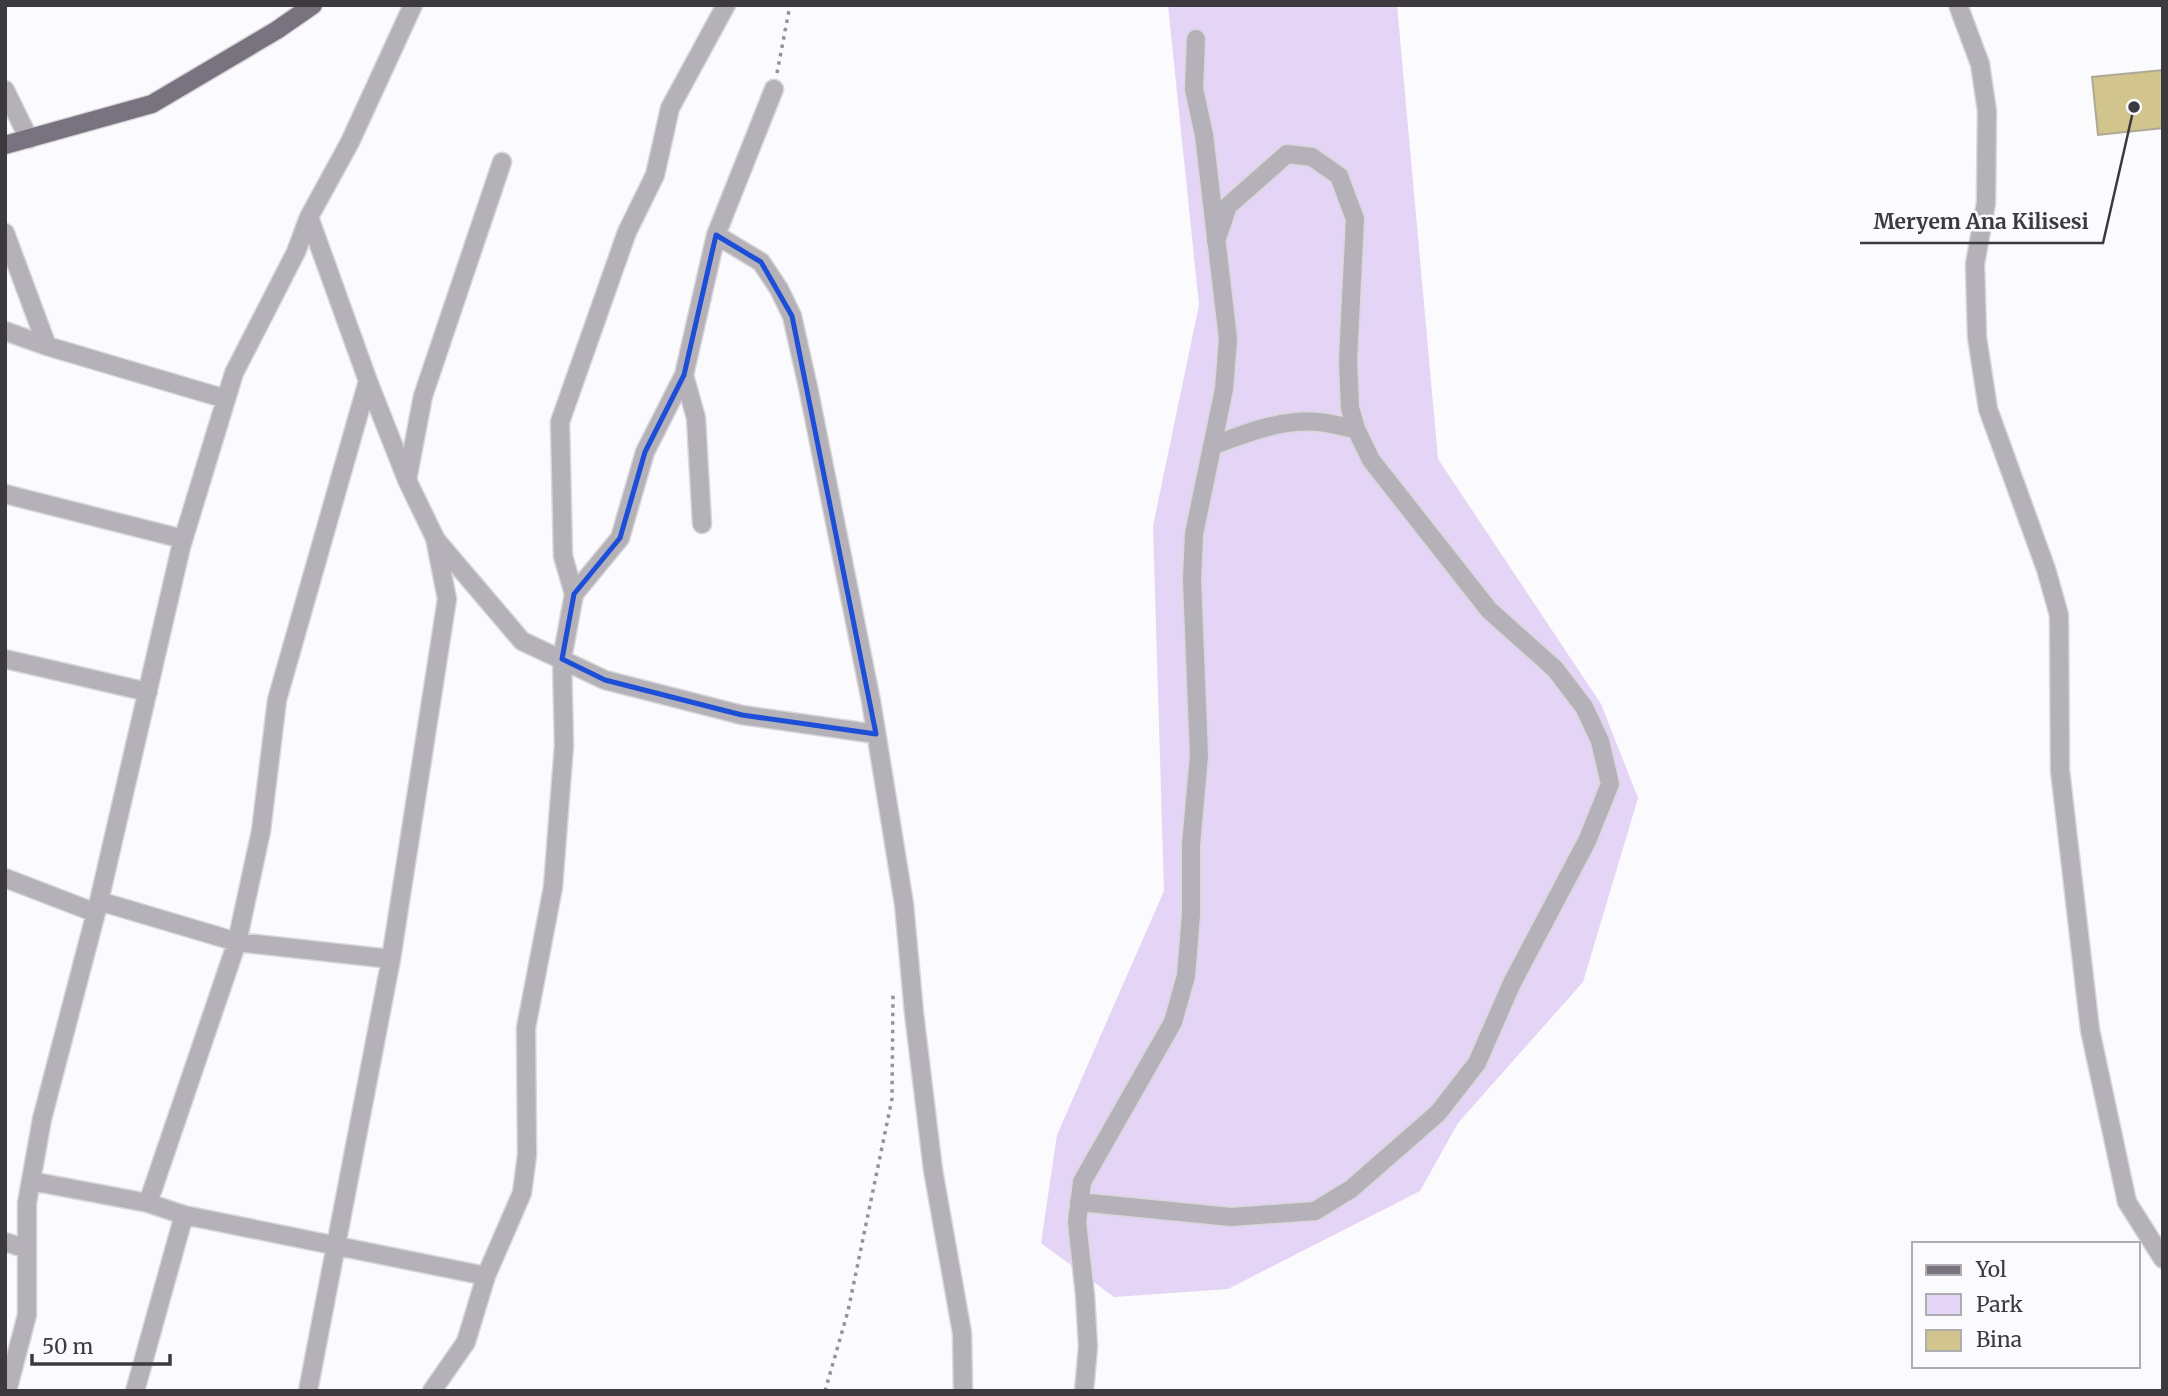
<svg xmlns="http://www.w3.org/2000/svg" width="2168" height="1396" font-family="Merriweather,serif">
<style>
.green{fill:#e4d4f5}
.building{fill:#d2c48d;stroke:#ada999;stroke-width:2}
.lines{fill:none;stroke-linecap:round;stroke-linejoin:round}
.minor-casing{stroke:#d9d7db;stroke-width:21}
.major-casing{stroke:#d9d7db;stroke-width:21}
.path{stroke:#949296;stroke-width:3.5;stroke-dasharray:3.5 5;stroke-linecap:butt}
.minor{stroke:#b4b1b8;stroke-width:18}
.major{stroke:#797380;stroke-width:18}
.marked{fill:none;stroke:#1d4ed8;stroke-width:5;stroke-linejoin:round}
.leader{fill:none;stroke:#3c393f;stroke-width:2.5}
.callout-dot{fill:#3c393f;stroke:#fbfafd;stroke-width:2.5}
.callout-label{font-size:21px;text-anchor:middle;font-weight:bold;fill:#3c393f;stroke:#fbfafd;stroke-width:5;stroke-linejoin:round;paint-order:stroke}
</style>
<rect width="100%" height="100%" fill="#fbfafd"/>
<path class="green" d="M1168,5H1397L1438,459L1601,704L1638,798L1583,982L1458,1123L1420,1191L1228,1289L1114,1297L1041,1243L1057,1135L1164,891L1153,526L1199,305Z"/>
<path class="building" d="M2163,70V128L2098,135L2092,77Z"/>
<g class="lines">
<defs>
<path id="minor" d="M1958,5L1980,64L1987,111L1986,203L1975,264L1977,337L1988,409L2046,569L2059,615L2060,770L2090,1030L2127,1202L2163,1259
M5,90L29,139
M5,233L47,346
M716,235L761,262L779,289L792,316L808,387L871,701L904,904L914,1013L933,1170L962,1333L963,1391
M5,331L47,346L226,399
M684,375L696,418L702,524
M1212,446C1246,433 1281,419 1318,422C1331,423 1343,427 1356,429
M407,480L423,396L502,162
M5,494L183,539
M437,541L522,641L605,680L742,715L876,734
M574,594L563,556L560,422L627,232L655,175L670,108L726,5
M5,659L148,692
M5,878L96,913
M99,901L237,942L391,959L447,599L435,538L407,480L368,381L309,217
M31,1181L148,1203L184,1215L486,1276L466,1342L432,1391
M1079,1202L1231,1217L1315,1211L1351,1189L1438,1113L1477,1063L1512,983L1587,841L1610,784L1600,741L1584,707L1555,669L1489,610L1371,460L1356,429L1350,408L1348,360L1355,219L1339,176L1312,157L1287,154L1228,206L1216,241
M148,1203L237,942L261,831L277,700L368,381
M5,1242L27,1249
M486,1276L522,1193L527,1155L526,1028L553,887L564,745L562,659L574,594L620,538L645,452L684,375L716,235L774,89
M7,1391L27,1315V1203L42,1119L99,901L181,547L234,373L296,252L309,217L350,142L413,5
M135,1391L184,1215
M308,1391L391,959
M1084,1391L1088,1347L1085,1295L1077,1222L1082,1182L1173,1022L1186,976L1191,915V845L1199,756L1192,580L1194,534L1224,389L1228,339L1204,135L1194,89L1196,39"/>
<path id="major" d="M5,145L152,104L277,30L313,5"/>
</defs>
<use href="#minor" class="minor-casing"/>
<use href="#major" class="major-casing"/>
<path class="path" d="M777,73L790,5
M825,1391L848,1311L892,1099L893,994"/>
<use href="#minor" class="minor"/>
<use href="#major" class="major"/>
</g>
<path class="marked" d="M716,235L761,262L792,316L876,734L742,715L605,680L562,659L574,594L620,538L645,452L684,375Z"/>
<path class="leader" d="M2134 107L2103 243H1860"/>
<circle class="callout-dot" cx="2134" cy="107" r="7"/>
<g class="callout-label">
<text x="1981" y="229">Meryem Ana Kilisesi</text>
</g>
<rect width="2168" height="1396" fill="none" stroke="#3c393f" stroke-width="14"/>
<rect x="1912" y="1242" width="228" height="126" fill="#fbfafd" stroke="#afadb1" stroke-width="2"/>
<rect x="1926" y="1265" width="35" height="10" fill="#797380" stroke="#afadb1" stroke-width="2"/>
<text x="1976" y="1277" font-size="21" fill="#3c393f">Yol</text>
<rect x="1926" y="1294" width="35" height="21" fill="#e4d4f5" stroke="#afadb1" stroke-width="2"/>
<text x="1976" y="1312" font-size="21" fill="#3c393f">Park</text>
<rect x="1926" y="1330" width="35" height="21" fill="#d2c48d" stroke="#afadb1" stroke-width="2"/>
<text x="1976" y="1347" font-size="21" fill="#3c393f">Bina</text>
<path d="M32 1354v10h138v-10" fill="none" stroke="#3c393f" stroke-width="3.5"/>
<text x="42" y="1354" font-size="21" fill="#3c393f" stroke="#fbfafd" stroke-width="5" paint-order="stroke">50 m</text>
</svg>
